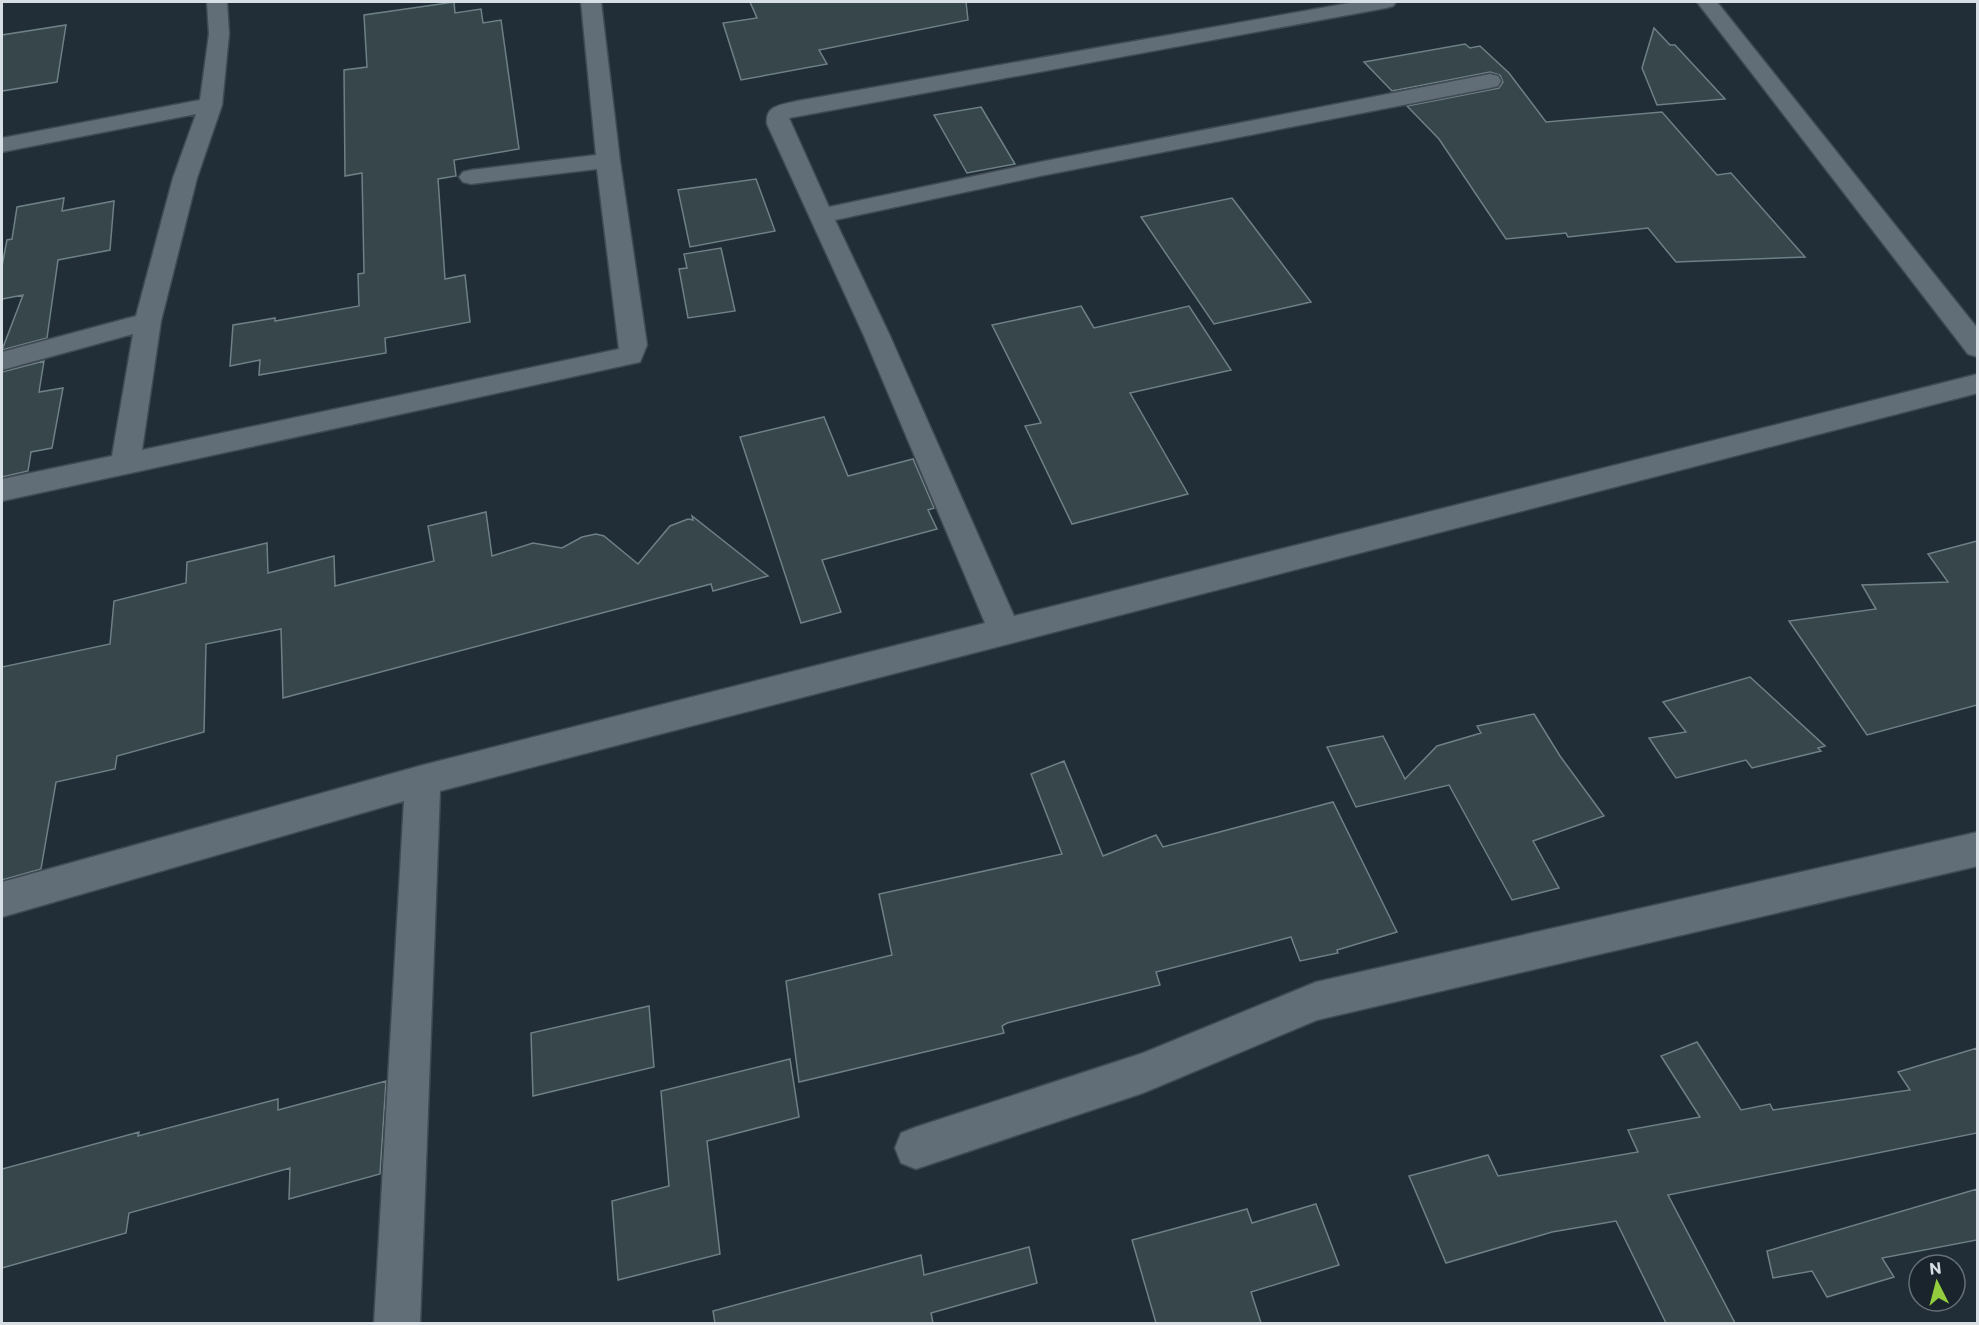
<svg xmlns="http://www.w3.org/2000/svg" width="1979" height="1325" font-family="Commissioner,sans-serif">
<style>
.building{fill:#36464b;stroke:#6e8086;stroke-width:1.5}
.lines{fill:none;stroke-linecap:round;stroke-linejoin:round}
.minor-casing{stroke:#404a52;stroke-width:3}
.minor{fill:#616e78;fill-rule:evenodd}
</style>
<rect width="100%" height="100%" fill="#222e37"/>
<path class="building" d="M454,2L455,13L481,9L483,23L501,20L519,149L454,160L456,176L438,179L445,279L465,275L470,322L385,338L386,353L259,375L260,360L230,366L233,325L275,318V321L359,306L358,274L364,273L362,173L345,176L344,70L367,67L364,15Z
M750,2H966L968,20L819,50L827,64L741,80L723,23L757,18Z
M66,25L57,82L2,91V35Z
M1654,28L1670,45H1675L1725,99L1657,105L1642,68Z
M1465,44L1470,48L1480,46L1509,73L1546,122L1662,112L1717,175L1731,173L1805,257L1676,262L1648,228L1568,237L1566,233L1506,239L1439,139L1407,106L1499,88L1503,82L1500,75L1490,72L1392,91L1364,62Z
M981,107L1015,164L967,173L934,115Z
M756,179L775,231L690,247L678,190Z
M64,198L62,211L114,201L110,250L58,260L47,338L2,350L23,295L2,299V266L7,240L12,239L17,207Z
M1232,198L1311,302L1214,324L1141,217Z
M721,248L735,311L688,318L679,269L687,268L684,254Z
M1081,306L1094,328L1189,306L1231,370L1130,393L1188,494L1072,524L1025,426L1041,423L992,325Z
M44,361L39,392L63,388L52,448L31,452L28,471L2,477V372Z
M824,417L848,476L913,459L934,508L928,510L937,529L822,560L841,612L801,623L740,437Z
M486,512L492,556L533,543L562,548L582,537L596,534L604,536L638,564L670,526L688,519L693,520L692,516L768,576L713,591L711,584L283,698L281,629L206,644L204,732L117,756L115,769L56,782L41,869L2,880V667L110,644L114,601L186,583L187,562L267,543L268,573L334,556L335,586L434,561L428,526Z
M1977,541V705L1867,735L1789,621L1876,609L1862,585L1948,582L1928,554Z
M1750,677L1825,746L1818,748L1821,751L1752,768L1746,760L1676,778L1649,738L1686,732L1663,702Z
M1534,714L1560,756L1604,816L1533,841L1559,888L1512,900L1449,785L1356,807L1327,747L1383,736L1405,779L1437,746L1481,733L1477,726Z
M1064,761L1103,856L1156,835L1163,847L1333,802L1397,932L1337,950L1338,953L1300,961L1291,937L1156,972L1160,985L1007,1023L1002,1026L1004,1033L799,1082L786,981L892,955L879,894L1062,854L1031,774Z
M649,1006L654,1067L533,1096L531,1033Z
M1697,1042L1741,1110L1770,1104L1773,1110L1910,1090L1898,1072L1977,1048V1133L1668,1195L1735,1323H1666L1616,1221L1552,1232L1446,1263L1409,1176L1488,1155L1498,1176L1638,1152L1628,1130L1700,1117L1661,1056Z
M790,1059L799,1117L707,1141L720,1254L618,1280L612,1201L669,1186L661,1091Z
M386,1081L380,1174L289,1199L290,1168L129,1213L126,1233L2,1268V1169L139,1132L138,1136L278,1099V1110Z
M1977,1189V1240L1882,1258L1894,1277L1827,1297L1812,1271L1773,1278L1767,1251Z
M1316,1204L1339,1265L1251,1292L1261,1323H1156L1132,1240L1247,1209L1252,1223Z
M1029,1247L1037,1283L931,1313L933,1323H715L713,1311L921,1255L924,1275Z"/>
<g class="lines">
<defs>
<path id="minor" d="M207,2H227L229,34L222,105L197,178L161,321L142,450L619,349L597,169L471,184L463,182L459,177L463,172L471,170L596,155L581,2H601L620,161L647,345L640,362L2,501V479L112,456L133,334L2,370V352L136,316L173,178L196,114L2,152V138L200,100L209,34Z
M1355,2H1396L1393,6L1386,8L789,118L829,207L1040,162L1490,74L1498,76L1501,81L1498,86L1490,88L1040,176L835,220L890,336L1014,616L1978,374V393L440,791L420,1324H374L404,801L2,917V882L423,765L985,623L864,336L767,124C765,105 781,105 797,101Z
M1697,2H1717L1978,329V357L1968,354Z
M1978,832V866L1317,1020L1143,1093L916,1169L901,1163L895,1148L901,1133L916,1127L1143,1053L1316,982Z"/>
</defs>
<use href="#minor" class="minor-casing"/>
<use href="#minor" class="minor"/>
</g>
<rect width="1979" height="1325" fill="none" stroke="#d7dfe5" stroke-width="6"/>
<g transform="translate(1937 1283) rotate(354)"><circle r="28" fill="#19242c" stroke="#656f76" stroke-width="1.5"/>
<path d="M0-4.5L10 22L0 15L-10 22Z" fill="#93cc3d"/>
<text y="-9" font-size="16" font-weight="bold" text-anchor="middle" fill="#d7dfe5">N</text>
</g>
</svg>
